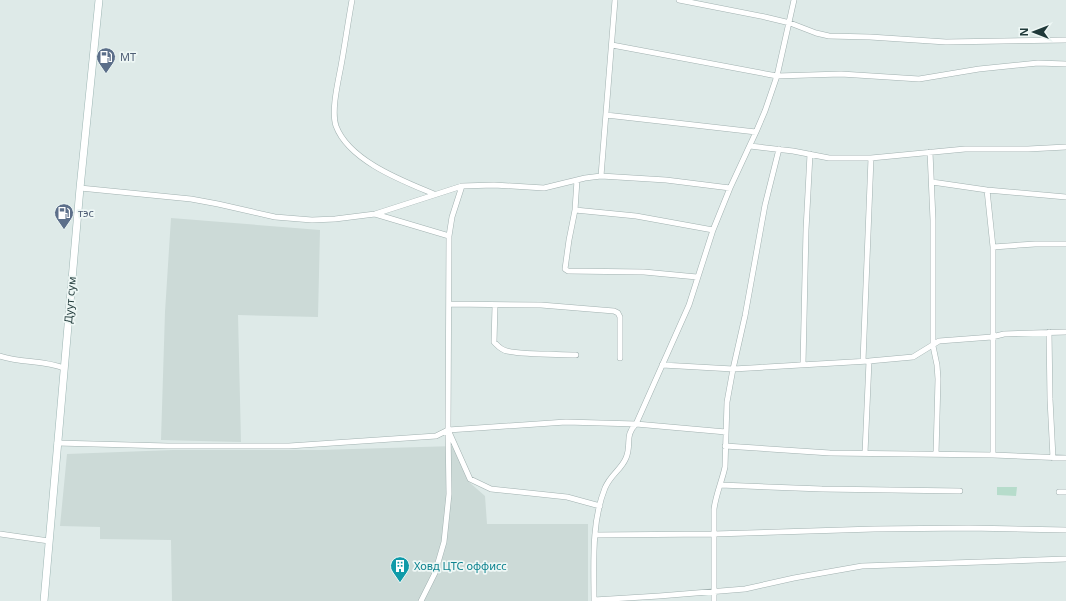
<svg xmlns="http://www.w3.org/2000/svg" width="1066" height="601" font-family="'Noto Sans',sans-serif">
<style>
.built{fill:#ccdad7}
.green{fill:#b6dccb}
.lines{fill:none;stroke-linecap:round;stroke-linejoin:round}
.street-casing{stroke:#a1b1b0;stroke-width:6}
.secondary-casing{stroke:#9db6b4;stroke-width:8}
.street{stroke:#fff;stroke-width:5}
.secondary{stroke:#fff;stroke-width:7}
.labels{text-anchor:middle;stroke-width:3.5;stroke-linejoin:round;paint-order:stroke}
.service-label{font-size:11px;fill:#4e5e75;stroke:#eef7f5;text-anchor:start}
.street-label{font-size:11px;fill:#1f3939;stroke:#eef7f5}
.culture-label{font-size:11px;fill:#0d838f;stroke:#eef7f5;text-anchor:start}
</style>
<rect width="100%" height="100%" fill="#deeae8"/>
<path class="built" d="M171,218L320,230L318,317L238,315L241,442L161,440L165,312Z
M455,446L469,482L485,496L487,524H588V601H172L171,540L100,539V527L60,526L67,454L173,450H319Z"/>
<path class="green" d="M997,487H1017L1016,496L997,495Z"/>
<g class="lines">
<defs>
<path id="street" d="M352,0C348,22 345,44 341,66C338,82 331,111 336,126C349,161 403,181 434,194
M679,0L765,17L790,23L816,33L829,36L870,37L946,42L1066,40
M612,45L777,76L841,74L919,79L979,69L1038,63L1066,64
M606,115L756,132
M750,146L793,151L829,158H871L965,149H1028L1066,147
M930,152L933,220V346L937,365L938,379L936,454
M601,176L615,0
M577,180L575,210L636,216L713,230
M932,182L987,190L1066,197
M80,188L191,199L218,204L275,217L312,220L335,219L375,214L462,186L494,185L544,188L585,178L601,176L666,180L730,188
M987,190L993,247V455
M575,210L569,240L565,269L568,271L644,272L697,277
M375,214L449,236
M993,247L1035,244H1066
M449,304L541,305L614,311L618,313L620,317V358
M495,306L494,342C498,346 501,350 507,351C526,355 556,354 576,355
M1049,332L1050,399L1053,458
M0,356C21,363 44,360 64,368
M863,361L871,158
M803,364L806,230L810,154
M662,365L733,369L869,361L913,357L939,341L992,337L1004,334L1066,332
M449,432L470,479L491,489L567,497L600,506
M57,443L168,446H289L436,436L448,430L566,422L636,424L726,432
M725,446L830,453L993,455L1066,458
M865,453L869,361
M720,485L822,489L960,491
M1059,492H1066
M0,534L49,541
M595,535L714,534L874,529L969,528L1066,530
M594,600L659,596L745,589L794,578L862,566L1066,559
M421,601L435,573L444,542L449,494L448,430L449,236L452,217L462,186
M594,601C594,564 591,523 605,488C611,474 621,470 626,458C632,444 624,436 636,424L689,305L713,230L730,188L756,132L765,111L777,76L794,0
M714,601V509C716,494 722,481 725,467L727,402L733,369L745,316L765,205L779,149"/>
<path id="secondary" d="M44,601L80,188L99,0"/>
</defs>
<use href="#street" class="street-casing"/>
<use href="#secondary" class="secondary-casing"/>
<use href="#street" class="street"/>
<use href="#secondary" class="secondary"/>
</g>
<defs>
<symbol id="fuel-pin" viewBox="-11 -11 22 30"><path d="M0 17L-7.5 6A9.5 9.5 0 1 1 7.5 6Z" fill="#5c6f8a" stroke="#eef7f5"/><path d="M-5.5-6h7V0h2V4h1.3V-2.5L3-4.5l.8-.8L6-3V5H2.5V1h-1V6h-7ZM-4.2-4.7v3.2H.2V-4.7Z" fill="#fff"/></symbol>
<symbol id="building-pin" viewBox="-11 -11 22 30"><path d="M0 17L-7.5 6A9.5 9.5 0 1 1 7.5 6Z" fill="#0f9aa8" stroke="#eef7f5"/><path d="M-4-6H4V6H1V3H-1V6H-4ZM-2.5-4.3h1.7v1.8h-1.7ZM.8-4.3h1.7v1.8H.8ZM-2.5-1h1.7V.8h-1.7ZM.8-1h1.7V.8H.8Z" fill="#fff"/></symbol>
</defs>
<g fill-rule="evenodd">
<use href="#fuel-pin" x="95" y="46" width="22" height="30"/>
<use href="#fuel-pin" x="53" y="202" width="22" height="30"/>
<use href="#building-pin" x="389" y="555" width="22" height="30"/>
</g>
<g class="labels">
<g class="service-label">
<text x="120" y="61">MT</text>
<text x="78" y="217">тэс</text>
</g>
<g class="street-label">
<text transform="translate(70 300) rotate(-85)" y="4">Дуут сум</text>
</g>
<g class="culture-label">
<text x="414" y="570">Ховд ЦТС оффисс</text>
</g>
</g>
<g transform="translate(1034 32) rotate(270)" stroke="#eef7f5" stroke-width="3" paint-order="stroke">
<path d="M0-3L7 15L0 10L-7 15Z" fill="#1f3939"/>
<text y="-6" font-size="11" font-weight="bold" text-anchor="middle" fill="#1f3939">N</text>
</g>
</svg>
